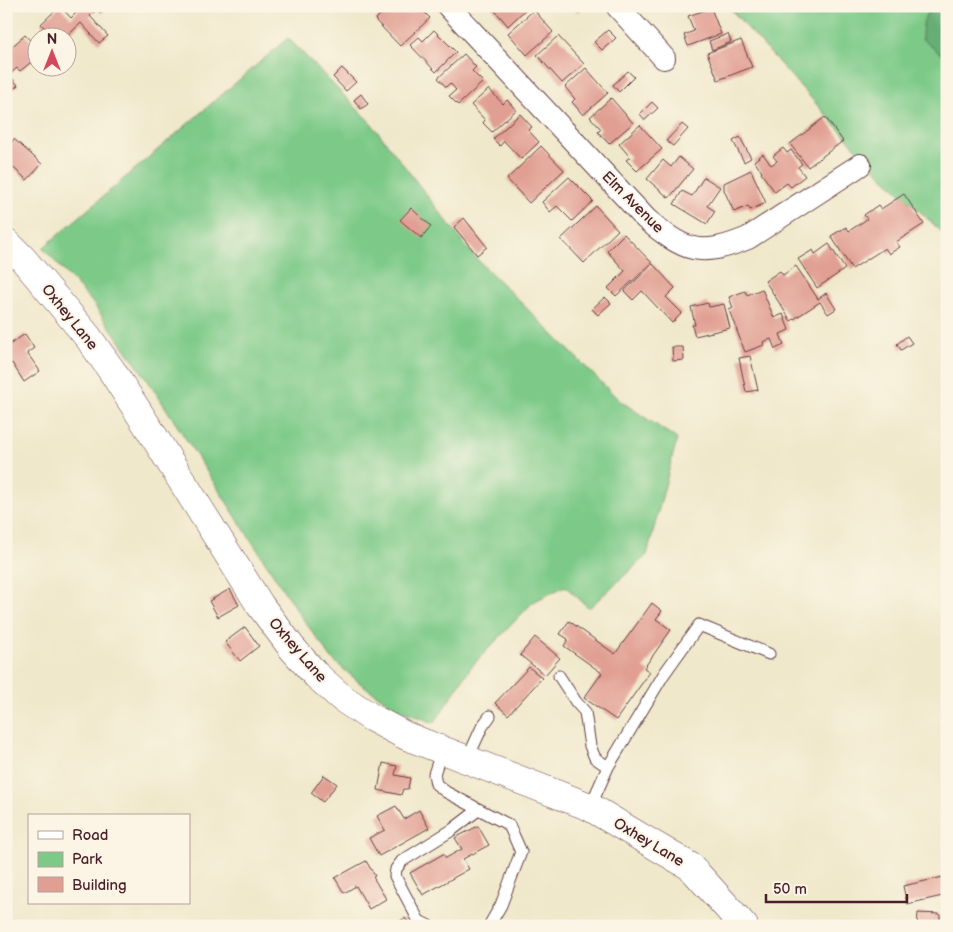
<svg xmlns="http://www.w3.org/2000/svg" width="953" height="932" font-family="'Balsamiq Sans',sans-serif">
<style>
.green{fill:#7dca88;stroke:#64745a}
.forest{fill:#66ae74;stroke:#586650}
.building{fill:#e19f93}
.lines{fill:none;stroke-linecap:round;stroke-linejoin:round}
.service-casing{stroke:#633d43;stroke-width:13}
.minor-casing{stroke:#633d43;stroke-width:24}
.primary-casing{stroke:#633d43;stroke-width:29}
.service{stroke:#fff;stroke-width:11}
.minor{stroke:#fff;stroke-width:22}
.primary{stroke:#fff;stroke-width:28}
.labels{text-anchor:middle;stroke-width:4;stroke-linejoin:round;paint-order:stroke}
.street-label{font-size:15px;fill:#4a1f2b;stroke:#fcf5e5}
</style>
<rect width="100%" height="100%" fill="#fcf5e5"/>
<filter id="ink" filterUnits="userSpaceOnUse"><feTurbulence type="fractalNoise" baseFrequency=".02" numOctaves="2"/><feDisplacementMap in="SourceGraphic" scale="10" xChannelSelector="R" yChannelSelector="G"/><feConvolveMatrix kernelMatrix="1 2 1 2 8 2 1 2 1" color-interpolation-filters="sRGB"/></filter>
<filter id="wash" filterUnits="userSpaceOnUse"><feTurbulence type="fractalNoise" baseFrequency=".0096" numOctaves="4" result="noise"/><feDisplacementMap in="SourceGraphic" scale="20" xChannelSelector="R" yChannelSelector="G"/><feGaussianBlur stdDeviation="1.12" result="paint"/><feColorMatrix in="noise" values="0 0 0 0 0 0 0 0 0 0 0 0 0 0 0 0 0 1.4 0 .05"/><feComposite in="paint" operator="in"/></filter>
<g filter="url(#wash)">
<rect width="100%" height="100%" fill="#f0e8cb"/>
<path class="green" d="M731,6H947V237L876,170L735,14L730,8Z
M288,38L371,123L473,255L619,400L677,439L647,555L589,608L565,586L533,602L471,667L434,723L398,709L361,684L332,659L295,608L149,382L92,302L43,248Z"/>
<path class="forest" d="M934,6H947V59L922,39C922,27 923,13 934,6Z"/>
<g id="blocks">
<path class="building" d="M60,6L71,18L79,10L76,6H109L101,13L97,9L90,16L108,36L99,43L81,23L65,38H53L41,24Z
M389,6H418L430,18L400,46L375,20Z
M491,6H529L508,26Z
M571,6H583L578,12Z
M693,6H705L695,10Z
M711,8L721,34L688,46L684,35L694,31L688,16Z
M534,10L553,32L527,55L508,33Z
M434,30L456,52L436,72L410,45L419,37L423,41Z
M608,30L616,38L602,50L594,42Z
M728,34L731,42L712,50L709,41Z
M25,35L38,49V52L32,56L35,59L20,71L17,68L9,75L18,85L7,94L6,93V52Z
M558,36L584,64L562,83L537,55Z
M741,40L752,67L718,80L707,53Z
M464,54L476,67L472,71L483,82L458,105L449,96L456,90L450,83L446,87L438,78Z
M342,68L356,82L346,91L333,77Z
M586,68L608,93L583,115L572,102L575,99L565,87Z
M628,71L634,77L619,92L613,85Z
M489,89L503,104L507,100L516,110L492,132L483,123L485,120L471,105Z
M361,94L368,104L361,109L354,100Z
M611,98L633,123L609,144L598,132L601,129L590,117Z
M652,102L658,108L645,120L640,114Z
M520,114L532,127L528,130L539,142L521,159L504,141L500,146L493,139Z
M825,117L843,141L808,167L790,144Z
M682,124L688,129L673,146L666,141Z
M640,125L662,149L637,171L626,160L630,157L619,144Z
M740,137L751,158L744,162L733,141Z
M14,139L42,164L27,180L6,161V148Z
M541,146L564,170L529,203L507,179Z
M783,148L787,153L791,150L802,164L798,167L805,176L791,187L787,183L775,192L761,173L762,172L754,161L763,154L771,165L777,161L773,156Z
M679,157L693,169L669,198L647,179L663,160L671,167Z
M751,170L766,203L750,210L748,206L734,212L724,190V183Z
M569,177L593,201L572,221L557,206L550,212L542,202Z
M704,177L720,187L707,206L715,211L707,224L674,204L682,191L692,196Z
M904,194L924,224L896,242L900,247L889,254L885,248L852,269L831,236L846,227L849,231L867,219L864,215L878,205L881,209Z
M596,206L618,230L584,263L561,239Z
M411,208L431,226L421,238L400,220Z
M464,218L487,247L477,255L454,227Z
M624,234L652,263L616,296L608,288L625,271L607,251Z
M829,244L845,269L817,288L798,259L813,250L815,254Z
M653,264L675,288L666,297L682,313L672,323L642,291L633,300L624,291Z
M796,266L818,299L826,293L836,309L828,314L820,302L791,321L765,281L780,271L783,275Z
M762,289L774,318L783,314L789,330L780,334L784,345L775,349L771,339L763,342L764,345L745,352L729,310L733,308L729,297L745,291L747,295Z
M605,297L611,303L598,315L592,309Z
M708,303L709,307L724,304L730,328L695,336L692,325H695L691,307Z
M25,334L34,348L27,353L40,371L24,382L12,363L6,367V347Z
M907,336L912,343L901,350L897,344Z
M672,347H683L684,360L673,361Z
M750,356L758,390L746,392L739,358Z
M230,589L239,605L218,617L209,601Z
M652,603L662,611L656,619L671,630L644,668L650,672L616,720L584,698L602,673L564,646L568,639L560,634L569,621L615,654Z
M245,627L259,646L240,661L225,642Z
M535,637L560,658L545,675L520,655Z
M529,667L542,678L508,715L495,703Z
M383,763L397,766L395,775L410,778L408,789H403L401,795L378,790Z
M324,775L337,784L323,802L311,793Z
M396,806L404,819L419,810L429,828L379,856L369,838L385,830L377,816Z
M478,826L489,845L463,859L469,869L423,895L410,873L443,854L446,858L462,849L455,838Z
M366,861L375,876L373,877L386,899L369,909L356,886L344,893L335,878Z
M943,877L947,895L907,904L903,886Z
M918,913L940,914V926H917Z
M405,918L410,926H392Z"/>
</g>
</g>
<g filter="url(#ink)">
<use href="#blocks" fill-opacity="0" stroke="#633d43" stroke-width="1"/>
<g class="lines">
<defs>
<path id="service" d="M559,676L576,702L585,712L590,746L595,758L608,767
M442,750L434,774L436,784L446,792L509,825L521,852L501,905L489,926
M467,760L482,727L490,716
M590,807L608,767L664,674L699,625L769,654
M429,926L419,921L395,876L396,869L402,861L452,830L478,810"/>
<path id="minor" d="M448,6L646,219C685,251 699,258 748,238L860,165
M617,6L664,58"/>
<path id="primary" d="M6,242L23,259L88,337L112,371L148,427L260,605L292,648L316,675L342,698L372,718L406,736L590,807L691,867L744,926"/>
</defs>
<use href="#service" class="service-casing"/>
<use href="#minor" class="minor-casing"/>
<use href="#primary" class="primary-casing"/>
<use href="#service" class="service"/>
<use href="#minor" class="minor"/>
<use href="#primary" class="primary"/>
</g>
</g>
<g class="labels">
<g class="street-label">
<text transform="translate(633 202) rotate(45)" y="5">Elm Avenue</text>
<text transform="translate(70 317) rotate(51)" y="5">Oxhey Lane</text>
<text transform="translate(298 650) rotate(49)" y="5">Oxhey Lane</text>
<text transform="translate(649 842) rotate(31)" y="5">Oxhey Lane</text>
</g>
</g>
<rect width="953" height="932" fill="none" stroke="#fcf5e5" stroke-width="25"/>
<rect x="28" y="814" width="162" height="90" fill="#fcf5e5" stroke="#b59f9b"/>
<rect x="38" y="831" width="25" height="8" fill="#ffffff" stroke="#b59f9b"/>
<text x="72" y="840" font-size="15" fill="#4a1f2b">Road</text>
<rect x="38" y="852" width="25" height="15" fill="#7dca88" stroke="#b59f9b"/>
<text x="72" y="864" font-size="15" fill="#4a1f2b">Park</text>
<rect x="38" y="877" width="25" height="15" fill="#e19f93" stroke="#b59f9b"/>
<text x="72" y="890" font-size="15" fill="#4a1f2b">Building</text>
<g transform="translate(52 52)"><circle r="24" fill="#fcf5e5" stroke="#b59f9b"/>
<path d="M0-4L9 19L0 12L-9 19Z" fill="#d1495b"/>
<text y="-8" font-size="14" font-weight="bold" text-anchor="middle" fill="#4a1f2b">N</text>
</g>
<path d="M766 894v8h141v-8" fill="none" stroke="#4a1f2b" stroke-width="2.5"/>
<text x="773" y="894" font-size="15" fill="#4a1f2b" stroke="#fcf5e5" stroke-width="4" paint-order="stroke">50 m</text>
</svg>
